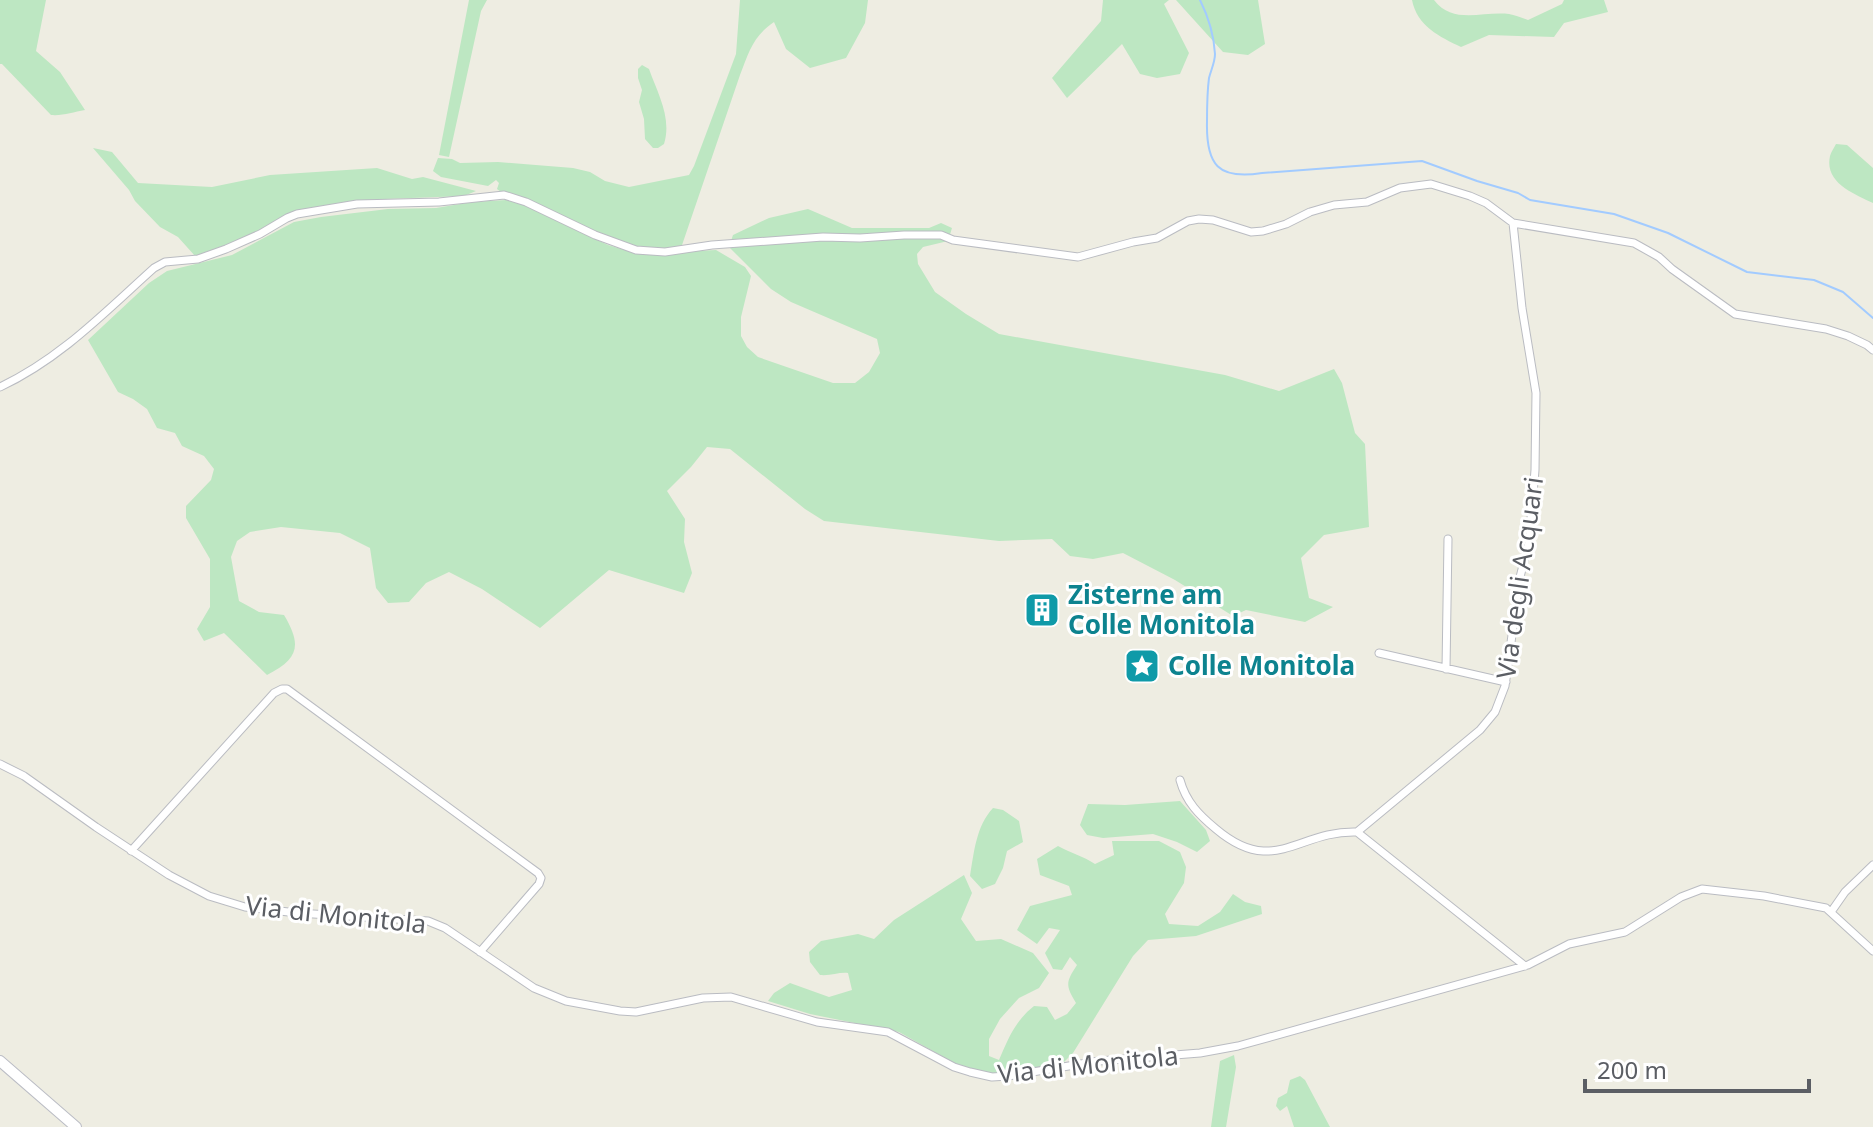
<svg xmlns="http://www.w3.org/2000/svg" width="1873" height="1127" font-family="'Noto Sans',sans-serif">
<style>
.green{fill:#bde7c2}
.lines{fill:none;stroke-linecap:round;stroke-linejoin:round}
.stream{stroke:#a2cbff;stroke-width:2}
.street-casing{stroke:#babcc2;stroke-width:9}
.secondary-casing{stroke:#bbbdc5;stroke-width:12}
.street{stroke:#fff;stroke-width:7}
.secondary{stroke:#fff;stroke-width:10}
.labels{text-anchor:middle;stroke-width:6;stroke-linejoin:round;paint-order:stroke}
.street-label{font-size:26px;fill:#5b5e64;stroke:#fff}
.culture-label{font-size:26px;font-weight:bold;fill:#0d838f;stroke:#fff;text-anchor:start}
</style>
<rect width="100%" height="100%" fill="#eeede2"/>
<path class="green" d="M0,0H46L36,51L60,72L85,110C73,112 63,116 51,115L2,64H0Z
M469,0H487L481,11L449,157L439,155Z
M740,0H868L865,23L846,58L810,68L786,49L774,22C753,36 749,52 740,75L681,248L665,249L637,247L601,236L545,207L501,192L497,189L499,183L496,180L488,186L441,177L433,171L438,158L452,159L460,163L498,162L573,168L590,172L605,181L629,187L689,175L694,166L736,54Z
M1103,0H1169L1164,4L1189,53L1180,74L1157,78L1140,74L1122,44L1067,98L1052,78L1101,21Z
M1176,0H1258L1265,44L1248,55L1223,52Z
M1412,0H1434C1453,25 1482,11 1509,14C1515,15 1522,18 1528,20L1562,4L1564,0H1604L1608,12L1564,23L1554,37L1489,35L1461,47C1440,37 1417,26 1412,0Z
M642,65L649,69C658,94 672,118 664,144L658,148H653L645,139L644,119L639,102L642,90L638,78V69Z
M1836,144L1847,145L1873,168V203C1855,194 1824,183 1830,156C1831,152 1834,148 1836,144Z
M93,148L112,152L138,183L212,187L270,175L377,168L412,179L423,177L476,191L464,196L385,199L297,211L248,237L195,256L178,237L160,227L135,201L129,190Z
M506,200L517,202L608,245L638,254L716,250L745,267L751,276L741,317V336L747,347L758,357L833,383H855L869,372L880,353L877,339L791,302L771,289L729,247L733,235L769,218L808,209L852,228H929L941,223L952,228L948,241L923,247L917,254L918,264L935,292L966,314L999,334L1225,375L1279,391L1334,369L1342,383L1355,433L1365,444L1369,527L1324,535L1301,558L1309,598L1333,607L1305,622L1246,610L1233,616L1175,580L1123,553L1093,559L1070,556L1052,539L999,541L824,521L805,509L730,449L707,447L691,467L667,491L685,519L684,542L692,573L684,593L609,570L540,628L482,589L449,572L426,583L409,602L388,603L376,588L370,548L340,533L281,527L250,532L237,541L231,557L239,601L259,612L284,615C302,645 299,659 267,675L224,633L204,641L197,629L210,607V559L186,518V506L211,480L214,469L204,456L182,446L175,433L157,428L147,409L133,399L118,392L88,340L149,283L167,271L232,255L294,222L321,217L388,209L436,208L472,202Z
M1180,801L1206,830L1210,841L1197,852L1177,842L1153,834L1103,838L1087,835L1080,825L1088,804L1125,805Z
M993,808L1003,810L1019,821L1023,842L1007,851L1003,868L995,884L982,889L970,876C974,853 976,826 993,808Z
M1112,841H1159L1180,852L1186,867L1184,883L1165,914L1169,924L1198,926L1220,912L1233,894L1245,902L1261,906L1262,914L1196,936L1148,940L1133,956L1073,1053L1061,1065L1006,1073H986L954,1063L899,1032L810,1014L768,1001L774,993L790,983L829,997L852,990L848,973C839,972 831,976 820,975L810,962L809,952L821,941L858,934L874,939L894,920L964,875L972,893L961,919L976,941L1001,939L1033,953L1049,973L1039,988L1019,998L1000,1019L989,1039V1056L999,1060C1008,1039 1015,1021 1034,1006L1047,1007L1055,1020L1067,1014L1076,1003C1065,985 1066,982 1077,965L1070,957L1062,970L1053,969L1045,953L1060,930L1049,928L1037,944L1017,930L1030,906L1072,895L1069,886L1040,875L1037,859L1058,846C1071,853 1083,856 1095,864L1114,855Z
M1234,1055L1236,1067L1226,1127H1211L1220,1061Z
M1300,1076L1305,1080L1330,1127H1294L1287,1106L1280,1111L1276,1106L1278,1098L1287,1093L1290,1080Z"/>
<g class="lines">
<path class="stream" d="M1200,0C1208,16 1214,36 1215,54C1215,62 1211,70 1209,78C1207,93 1207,107 1207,122C1206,165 1218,180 1262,173L1422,161L1477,181L1518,193L1530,200L1614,214L1668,233L1747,272L1814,280L1843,292L1873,318"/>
<defs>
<path id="street" d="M0,387C60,359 105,312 154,268L165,262L198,259L226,249L260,234L287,218L297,214L357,204L439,202L504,195L526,202L595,235L636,250L665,252L712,245L823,237L860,238L904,235H941L953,240L1078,257L1133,242L1157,238L1188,221L1199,219L1213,220L1251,232L1263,231L1286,224L1310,212L1334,205L1367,202L1400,188L1431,184L1470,196L1486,203L1513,223L1634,243L1659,257L1672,269L1735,314L1826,329L1848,336L1867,345L1873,350
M1379,653L1506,682
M1446,669L1448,539
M0,764L24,776L96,827L169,875L209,896L245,907L297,913L428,921L445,928L534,988L566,1001L620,1011L636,1012L703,998L731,997L817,1022L888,1032L954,1067L970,1072L992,1077L1008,1076L1099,1061L1200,1053L1238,1046L1528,965L1569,944L1625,932L1681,897L1702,889L1764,896L1826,908L1873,951
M1180,780C1186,802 1199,815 1216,829C1274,878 1298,830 1357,832L1525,966
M1357,832L1480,730L1495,712L1505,686L1520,577L1529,542L1535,470L1536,393L1522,308L1513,223
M131,851L274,693L282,689H287L538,873L541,878L539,884L480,952
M1831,912L1845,892L1873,865"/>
<path id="secondary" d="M0,1061L76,1127"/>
</defs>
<use href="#street" class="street-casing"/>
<use href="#secondary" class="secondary-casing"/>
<use href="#street" class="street"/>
<use href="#secondary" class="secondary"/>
</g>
<defs>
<symbol id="building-square" viewBox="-11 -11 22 22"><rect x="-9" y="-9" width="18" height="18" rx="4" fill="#0f9aa8" stroke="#fff"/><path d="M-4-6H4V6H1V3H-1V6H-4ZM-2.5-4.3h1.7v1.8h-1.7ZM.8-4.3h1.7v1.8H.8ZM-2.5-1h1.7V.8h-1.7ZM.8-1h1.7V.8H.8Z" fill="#fff"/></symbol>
<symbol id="sight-square" viewBox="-11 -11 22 22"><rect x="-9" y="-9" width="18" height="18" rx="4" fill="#0f9aa8" stroke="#fff"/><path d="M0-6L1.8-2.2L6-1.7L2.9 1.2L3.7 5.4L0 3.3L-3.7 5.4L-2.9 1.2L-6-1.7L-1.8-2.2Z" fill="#fff"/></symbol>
</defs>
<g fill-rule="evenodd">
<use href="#building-square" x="1022" y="590" width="40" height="40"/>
<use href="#sight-square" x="1122" y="646" width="40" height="40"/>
</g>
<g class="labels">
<g class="street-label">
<text transform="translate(1520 578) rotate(-82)" y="9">Via degli Acquari</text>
<text transform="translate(336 915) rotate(6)" y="9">Via di Monitola</text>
<text transform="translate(1088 1065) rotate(-6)" y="9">Via di Monitola</text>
</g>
<g class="culture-label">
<text x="1068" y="604">Zisterne am<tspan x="1068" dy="30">Colle Monitola</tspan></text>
<text x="1168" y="675">Colle Monitola</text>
</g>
</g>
<path d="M1585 1079v12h224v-12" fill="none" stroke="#5b5e64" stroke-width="4"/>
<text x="1597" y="1079" font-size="24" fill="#5b5e64" stroke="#ffffff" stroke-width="6" paint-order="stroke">200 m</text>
</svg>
